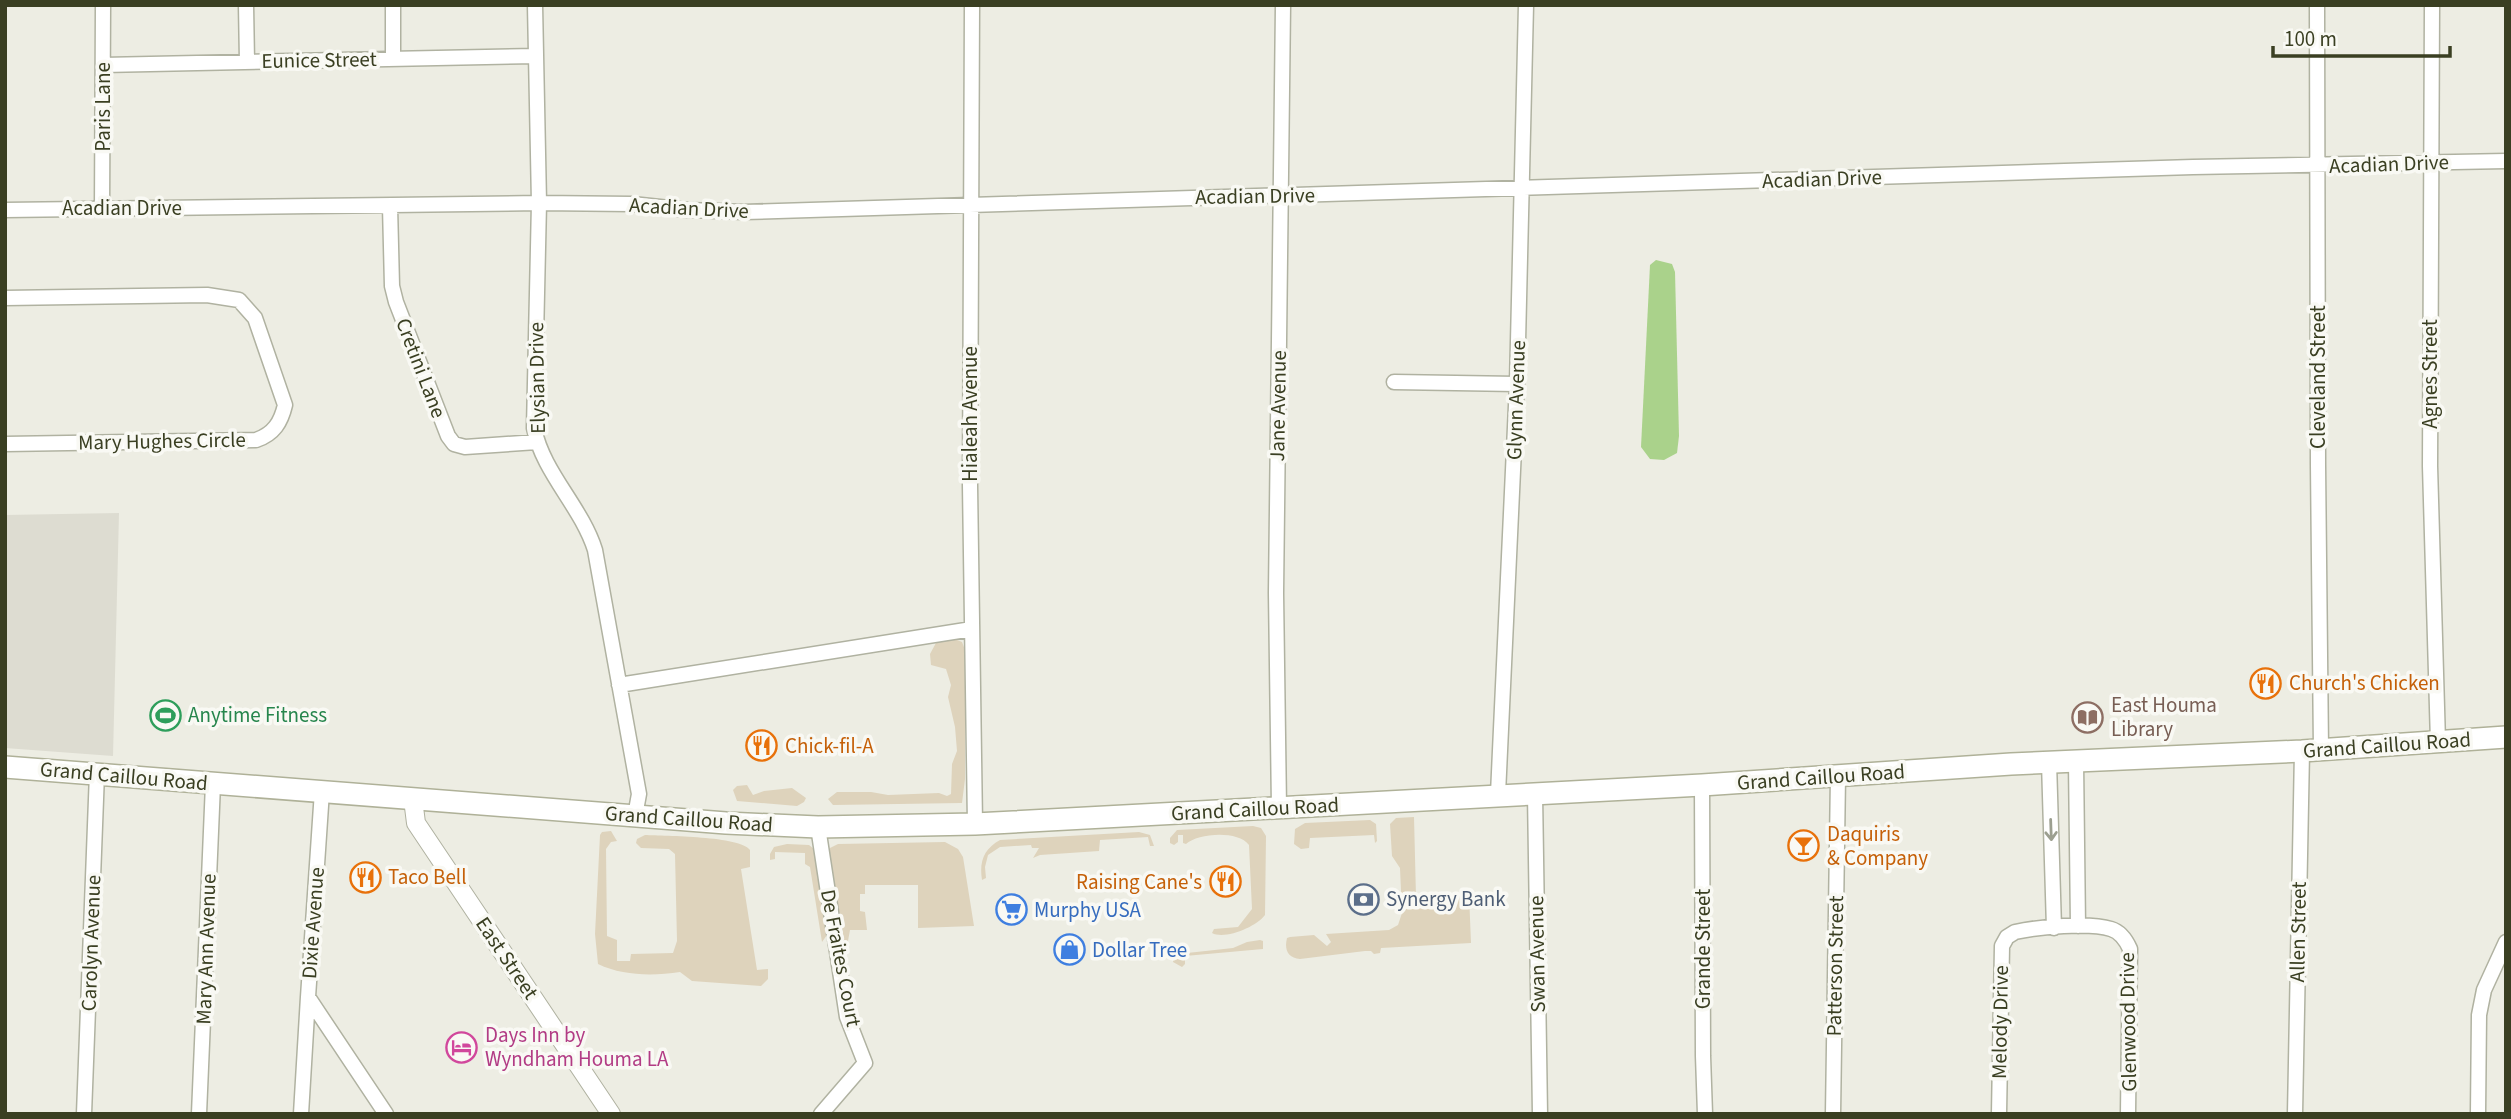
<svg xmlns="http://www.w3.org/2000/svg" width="2511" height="1119" font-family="'Source Sans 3',sans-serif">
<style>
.built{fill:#dddcd1}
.green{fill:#ded3bc}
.water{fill:#aad28b}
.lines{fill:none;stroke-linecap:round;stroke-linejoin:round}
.minor-casing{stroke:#b0b2a1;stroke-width:17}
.tertiary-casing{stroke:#b0b2a1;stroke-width:20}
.secondary-casing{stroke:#afb198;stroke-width:24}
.minor{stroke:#fff;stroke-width:14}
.tertiary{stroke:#fff;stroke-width:18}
.secondary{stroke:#fff;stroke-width:21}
.oneway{stroke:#9c9f90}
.labels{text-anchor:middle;stroke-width:7;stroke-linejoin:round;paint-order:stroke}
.street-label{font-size:21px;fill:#3a3f22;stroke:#f9f9f4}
.food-label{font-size:21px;fill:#c56008;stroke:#f9f9f4;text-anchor:start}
.education-label{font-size:21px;fill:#785e54;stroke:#f9f9f4;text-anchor:start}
.leisure-label{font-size:21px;fill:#27864d;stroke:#f9f9f4;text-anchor:start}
.service-label{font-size:21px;fill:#4e5e75;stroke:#f9f9f4;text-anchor:start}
.shop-label{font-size:21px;fill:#366cbe;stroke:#f9f9f4;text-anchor:start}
.hotel-label{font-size:21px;fill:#b23c85;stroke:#f9f9f4;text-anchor:start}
</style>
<rect width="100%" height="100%" fill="#edede3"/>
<path class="built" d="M119,513L113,756L5,748V515Z"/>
<path class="green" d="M955,639L962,642L965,650V779L962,803L833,805L828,799L837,792H871L888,795L939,793L947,796L951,794L952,764L957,751L955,727L948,697L951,685L946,669L931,665L930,654L937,641Z
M747,785L753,795L764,791L792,788L806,798L804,802L797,806L737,801L733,790L737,786Z
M1414,817L1416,897L1469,894L1471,943L1381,948L1380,953L1374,954L1371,951H1365L1300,959C1288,958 1284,950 1287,938L1290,937L1314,935L1327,946L1331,942L1326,934L1389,930L1398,925L1402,913L1400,868L1392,856L1390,824L1396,818Z
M1370,820L1376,824L1377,841L1375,843L1374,835L1310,838L1309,848L1301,849L1294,844L1295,829L1305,823Z
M1253,826L1261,828L1266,836L1265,915C1256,927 1225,940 1212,933L1214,929L1238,927L1252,909L1249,845C1238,830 1198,833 1186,844L1183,843V835H1178V842L1174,845L1170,843V838L1177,830Z
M611,831L617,841L611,842L606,849L607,936L617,940V961H630L631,954L673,953L677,941L675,854L669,849L641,848L636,843L637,839L645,835C665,836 741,836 750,850V867L741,869L757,970L768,969V979L761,986L692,981L680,972C653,976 623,976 598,964L595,934L600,835L602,832Z
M1139,832L1150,835L1154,846H1150L1148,837L1100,840L1099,851L1040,855L1033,858L1039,848H1032L1031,845L1000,847L988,855L985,867L986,878L982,880C979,861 984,849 1000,840Z
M945,842L958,849L963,857L974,926L918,928V885H865V894H860V911L865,912L867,930H850L848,941L844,940L829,852L830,848L838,844Z
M787,844L809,845L814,849L827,935L822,942L810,867L805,864V853L775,852V859L770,860V854L774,847Z
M1260,940L1263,941V949L1185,956V964L1182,967L1173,962L1174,956L1178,954L1233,948L1247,942Z"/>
<path class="water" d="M1656,260L1672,264L1675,272L1679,436L1677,453L1664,460L1650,459L1641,447L1650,265Z"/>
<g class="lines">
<defs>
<path id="minor" d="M246,5L247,62
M393,5V59
M535,5L539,203L534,428C543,473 581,506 595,550L639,794L635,816
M972,5L970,485L975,824
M2317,5L2318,465L2321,750
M2432,5L2430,466L2438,742
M103,65L536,56
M390,206L392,286L396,302L448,436L454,444L465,447L537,442
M102,209L103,5
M5,210L539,203L632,204L688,210L744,212L2193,167L2506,161
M5,298L207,295L239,300L255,318L285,405C281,422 274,434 256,440L5,444
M1394,382L1517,384
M619,685L972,629
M2049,762L2054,928
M2076,762L2078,926
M1702,785L1703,1056L1705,1114
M322,791L308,997L386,1114
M1498,794L1517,384L1526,5
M1535,794L1540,1114
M1279,808L1276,593L1283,5
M818,827L847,1017L865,1063L821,1114
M84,1114L97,773
M199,1114L213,784
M301,1114L308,997
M1833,1114L1838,776
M1999,1114L2002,946L2007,937L2015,932C2038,927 2089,922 2111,929C2121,932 2126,940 2130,949L2128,1114
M2295,1114L2302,751
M2478,1114L2479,1015L2484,990L2506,942"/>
<path id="tertiary" d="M413,799L416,823L611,1114"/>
<path id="secondary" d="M5,767L726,823L818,827L975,824L1702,785L2011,764L2302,751L2506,737"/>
</defs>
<use href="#minor" class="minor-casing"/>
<use href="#tertiary" class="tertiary-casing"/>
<use href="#secondary" class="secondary-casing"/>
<use href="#minor" class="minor"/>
<use href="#tertiary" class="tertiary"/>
<use href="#secondary" class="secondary"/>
</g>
<defs><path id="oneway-shaft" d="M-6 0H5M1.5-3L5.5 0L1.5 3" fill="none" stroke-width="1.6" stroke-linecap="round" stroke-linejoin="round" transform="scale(1.75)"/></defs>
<use class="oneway" href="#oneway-shaft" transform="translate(2051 830) rotate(88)"/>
<defs>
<symbol id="restaurant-ring" viewBox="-11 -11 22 22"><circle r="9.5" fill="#f9f9f4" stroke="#e8710a" stroke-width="1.5"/><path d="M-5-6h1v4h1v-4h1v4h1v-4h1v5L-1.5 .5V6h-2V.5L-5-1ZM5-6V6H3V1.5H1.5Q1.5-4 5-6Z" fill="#e8710a"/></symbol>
<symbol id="stadium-ring" viewBox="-11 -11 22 22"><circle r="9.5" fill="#f9f9f4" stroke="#2e9e5b" stroke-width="1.5"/><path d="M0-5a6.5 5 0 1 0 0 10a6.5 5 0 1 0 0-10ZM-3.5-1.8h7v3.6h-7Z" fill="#2e9e5b"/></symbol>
<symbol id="library-ring" viewBox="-11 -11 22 22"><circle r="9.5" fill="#f9f9f4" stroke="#8d6e63" stroke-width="1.5"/><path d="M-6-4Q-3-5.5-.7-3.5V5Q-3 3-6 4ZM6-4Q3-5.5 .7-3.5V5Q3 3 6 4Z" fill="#8d6e63"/></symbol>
<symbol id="bar-ring" viewBox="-11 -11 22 22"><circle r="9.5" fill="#f9f9f4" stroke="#e8710a" stroke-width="1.5"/><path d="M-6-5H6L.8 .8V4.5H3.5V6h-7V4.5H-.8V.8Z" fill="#e8710a"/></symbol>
<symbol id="bank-ring" viewBox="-11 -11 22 22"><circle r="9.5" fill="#f9f9f4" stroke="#5c6f8a" stroke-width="1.5"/><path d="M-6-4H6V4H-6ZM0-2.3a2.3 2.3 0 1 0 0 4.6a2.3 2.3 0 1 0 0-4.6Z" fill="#5c6f8a"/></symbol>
<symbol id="supermarket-ring" viewBox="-11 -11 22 22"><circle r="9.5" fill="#f9f9f4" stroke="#3f7fe0" stroke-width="1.5"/><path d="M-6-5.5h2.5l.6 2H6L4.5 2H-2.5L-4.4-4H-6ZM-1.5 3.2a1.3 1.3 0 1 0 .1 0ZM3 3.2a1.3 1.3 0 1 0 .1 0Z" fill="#3f7fe0"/></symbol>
<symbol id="shop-ring" viewBox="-11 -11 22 22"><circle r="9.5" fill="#f9f9f4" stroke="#3f7fe0" stroke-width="1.5"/><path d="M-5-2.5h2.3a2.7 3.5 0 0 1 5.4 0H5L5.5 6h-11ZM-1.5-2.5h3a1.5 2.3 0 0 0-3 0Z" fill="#3f7fe0"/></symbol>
<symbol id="hotel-ring" viewBox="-11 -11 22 22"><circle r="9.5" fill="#f9f9f4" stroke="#d1479c" stroke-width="1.5"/><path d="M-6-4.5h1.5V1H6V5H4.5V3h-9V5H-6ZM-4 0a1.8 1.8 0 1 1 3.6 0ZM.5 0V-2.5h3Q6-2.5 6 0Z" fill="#d1479c"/></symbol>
</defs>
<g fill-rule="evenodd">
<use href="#restaurant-ring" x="2248" y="666" width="35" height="35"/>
<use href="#stadium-ring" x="148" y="698" width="35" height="35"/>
<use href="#library-ring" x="2070" y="700" width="35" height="35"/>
<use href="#restaurant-ring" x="744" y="728" width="35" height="35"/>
<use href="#bar-ring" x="1786" y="828" width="35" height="35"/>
<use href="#restaurant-ring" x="348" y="860" width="35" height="35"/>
<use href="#restaurant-ring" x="1208" y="864" width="35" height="35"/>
<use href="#bank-ring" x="1346" y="882" width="35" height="35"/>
<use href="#supermarket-ring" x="994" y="892" width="35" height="35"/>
<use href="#shop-ring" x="1052" y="932" width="35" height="35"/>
<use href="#hotel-ring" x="444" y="1030" width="35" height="35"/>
</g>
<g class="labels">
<g class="street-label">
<text transform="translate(319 60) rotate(-1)" y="7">Eunice Street</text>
<text transform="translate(103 107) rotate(-90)" y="7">Paris Lane</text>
<text transform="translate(2389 164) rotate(-2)" y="7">Acadian Drive</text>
<text transform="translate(1822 179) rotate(-2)" y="7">Acadian Drive</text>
<text transform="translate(1255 196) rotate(-1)" y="7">Acadian Drive</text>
<text x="122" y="215">Acadian Drive</text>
<text transform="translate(689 208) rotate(3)" y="7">Acadian Drive</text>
<text transform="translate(421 368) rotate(69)" y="7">Cretini Lane</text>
<text transform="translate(2430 374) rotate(-90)" y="7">Agnes Street</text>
<text transform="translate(2318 377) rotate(-90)" y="7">Cleveland Street</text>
<text transform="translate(537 378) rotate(-91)" y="7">Elysian Drive</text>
<text transform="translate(1516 400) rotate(-88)" y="7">Glynn Avenue</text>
<text transform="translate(1278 406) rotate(-89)" y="7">Jane Avenue</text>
<text transform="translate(970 414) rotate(-90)" y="7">Hialeah Avenue</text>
<text transform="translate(162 441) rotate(-1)" y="7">Mary Hughes Circle</text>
<text transform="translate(2387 745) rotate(-4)" y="7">Grand Caillou Road</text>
<text transform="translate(124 776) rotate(5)" y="7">Grand Caillou Road</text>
<text transform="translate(1821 777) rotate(-4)" y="7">Grand Caillou Road</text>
<text transform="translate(1255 809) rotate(-3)" y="7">Grand Caillou Road</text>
<text transform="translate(689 819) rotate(4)" y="7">Grand Caillou Road</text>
<text transform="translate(313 923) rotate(-86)" y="7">Dixie Avenue</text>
<text transform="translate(2298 932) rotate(-89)" y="7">Allen Street</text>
<text transform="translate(91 943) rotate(-88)" y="7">Carolyn Avenue</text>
<text transform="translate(206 949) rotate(-88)" y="7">Mary Ann Avenue</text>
<text transform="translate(1703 949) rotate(-90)" y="7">Grande Street</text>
<text transform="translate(1537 954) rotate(-91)" y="7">Swan Avenue</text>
<text transform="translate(507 958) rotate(56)" y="7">East Street</text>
<text transform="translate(841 958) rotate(79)" y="7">De Fraites Court</text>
<text transform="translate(1835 966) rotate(-89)" y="7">Patterson Street</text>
<text transform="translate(2000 1022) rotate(-89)" y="7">Melody Drive</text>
<text transform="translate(2128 1022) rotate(-91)" y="7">Glenwood Drive</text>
</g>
<g class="food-label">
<text x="2289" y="690">Church's Chicken</text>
<text x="785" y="753">Chick-fil-A</text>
<text x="1827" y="841">Daquiris<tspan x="1827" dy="24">&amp; Company</tspan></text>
<text x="388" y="884">Taco Bell</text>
<text x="1202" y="889" text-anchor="end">Raising Cane's</text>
</g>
<g class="education-label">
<text x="2111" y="712">East Houma<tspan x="2111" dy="24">Library</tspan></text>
</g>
<g class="leisure-label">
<text x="188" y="722">Anytime Fitness</text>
</g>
<g class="service-label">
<text x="1386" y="906">Synergy Bank</text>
</g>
<g class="shop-label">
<text x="1034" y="917">Murphy USA</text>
<text x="1092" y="957">Dollar Tree</text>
</g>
<g class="hotel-label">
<text x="485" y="1042">Days Inn by<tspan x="485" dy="24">Wyndham Houma LA</tspan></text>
</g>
</g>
<rect width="2511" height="1119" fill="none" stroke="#3a3f22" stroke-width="14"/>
<path d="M2273 46v10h177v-10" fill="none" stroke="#3a3f22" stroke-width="3.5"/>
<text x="2284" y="46" font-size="21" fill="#3a3f22" stroke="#f9f9f4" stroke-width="5" paint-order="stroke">100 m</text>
</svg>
